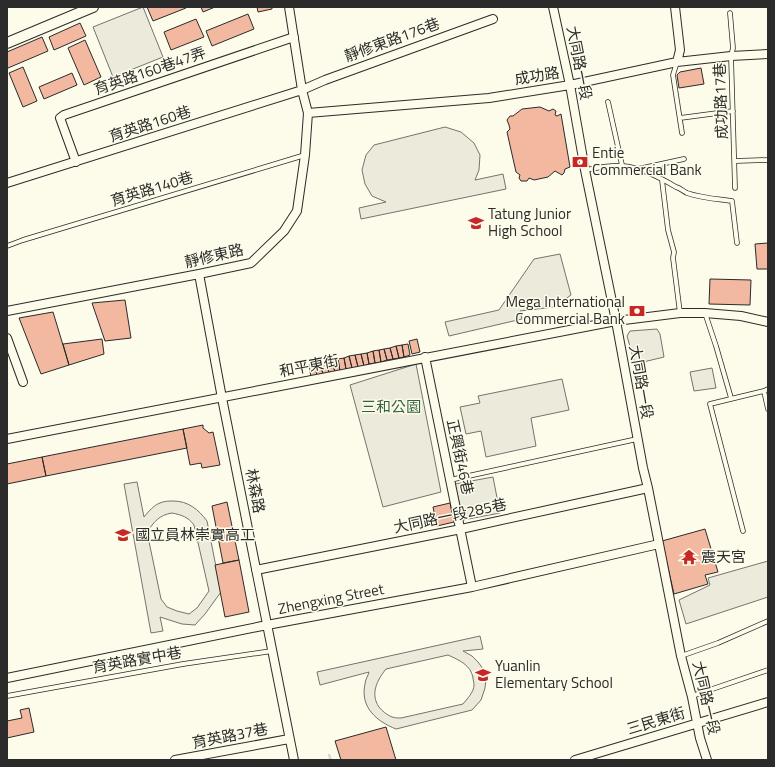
<svg xmlns="http://www.w3.org/2000/svg" width="775" height="767" font-family="'Titillium Web','Noto Sans TC',sans-serif">
<style>
.green{fill:#ecebdb;stroke:#74746e;fill-rule:evenodd}
.parking{fill:#eceadb;stroke:#74746e}
.lines{fill:none;stroke-linecap:round;stroke-linejoin:round}
.stream{stroke:#d8d7c9;stroke-width:2.5}
.building{fill:#f2b8a0;stroke:#2b2b2b}
.service-casing{stroke:#2b2b2b;stroke-width:5.5}
.minor-casing{stroke:#2b2b2b;stroke-width:10}
.tertiary-casing{stroke:#2b2b2b;stroke-width:12}
.service{stroke:#fdfbea;stroke-width:4}
.minor{stroke:#fdfbea;stroke-width:8}
.tertiary{stroke:#fdfbea;stroke-width:10}
.labels{text-anchor:middle;stroke-width:3;stroke-linejoin:round;paint-order:stroke}
.street-label{font-size:15px;fill:#2b2b2b;stroke:#fdfbea}
.poi-label{font-size:15px;fill:#2b2b2b;stroke:#fdfbea;text-anchor:start}
.park-label{font-size:15px;fill:#34623c;stroke:#fdfbea}
</style>
<rect width="100%" height="100%" fill="#fdfbea"/>
<path class="green" d="M445,127L461,132L474,143L480,155L479,170L475,180L503,174L506,189L361,219L359,208L386,202L372,196L365,184L362,170L366,155L374,145Z
M416,364L441,492L383,507L350,385Z
M137,482L144,517C148,512 154,505 160,503C164,501 169,501 173,501C188,501 198,509 207,521L221,592L205,614L195,625L182,624L160,617L163,631L151,633L124,484ZM172,513C182,515 188,517 194,525L209,591L197,608L189,614L177,611L167,607L161,599L147,532C154,522 159,515 172,513Z
M480,636L483,649L463,651L472,656L478,662L483,669L486,679L485,688L481,700L472,710L396,729C376,721 360,707 365,684C365,680 368,676 369,672L320,685L317,672ZM448,655C459,660 471,665 473,678C473,680 474,682 474,685C474,692 467,699 463,704L401,718C398,718 395,718 392,717C387,715 382,711 379,707C370,694 377,680 386,669Z"/>
<path class="parking" d="M143,7L163,57L113,77L93,27Z
M560,254L571,295L554,307L520,311L522,319L449,336L445,322L499,310L534,259Z
M657,329L660,334L664,357L635,364L627,336L630,331Z
M712,368L716,388L694,391L690,372Z
M562,379L569,410L531,418L536,446L486,457L481,431L466,434L460,407L480,403L478,396Z
M493,477L500,513L463,520L455,484Z
M768,561V597L686,624L679,600L710,585L708,578Z"/>
<g class="lines">
<path class="stream" d="M329,755L331,760"/>
</g>
<path class="building" d="M147,7H186V8L153,21Z
M201,7H215L203,12Z
M257,7H272V9L258,12Z
M248,14L254,29L212,46L206,31Z
M196,19L204,37L171,50L164,32Z
M80,23L86,36L54,50L49,37Z
M42,37L48,51L8,68L7,66V52Z
M85,40L101,77L84,85L68,48Z
M23,67L37,101L23,107L9,73Z
M701,68L704,84L679,88L677,75L680,72Z
M72,73L77,85L44,99L39,87Z
M540,107L549,111L553,109L556,111L555,115L557,116L561,114L570,167L565,169L564,173L562,175L555,171L548,177L534,180L529,178L527,181H521L519,178L520,175L516,172L507,132L510,129L509,125L507,120L510,116H513L522,109Z
M768,243V269H757L755,244Z
M710,279L751,280L750,305L709,304Z
M125,300L131,338L105,341L92,303Z
M53,312L69,365L41,374L19,318Z
M102,339L104,354L69,365L63,344Z
M417,339L420,352L412,354L409,341Z
M408,344L410,355L404,357L402,345Z
M402,345L404,357L399,358L396,346Z
M396,346L399,358L393,359L390,348Z
M390,348L393,359L387,360L384,349Z
M384,349L387,360L381,362L379,350Z
M379,350L381,362L375,363L373,351Z
M373,351L375,363L369,364L367,353Z
M367,353L369,364L364,366L361,354Z
M361,354L364,366L358,367L355,355Z
M355,355L358,367L352,368L349,356Z
M349,356L352,368L346,369L344,358Z
M344,358L346,369L340,371L338,359Z
M338,359L340,371L335,372L332,360Z
M332,360L335,372L329,373L326,362Z
M326,362L329,373L323,374L320,363Z
M320,363L323,374L317,376L315,364Z
M315,364L317,376L311,377L309,365Z
M203,425V428L209,433L213,432L220,465L202,468L201,463L190,465L183,429Z
M183,429L187,448L46,476L42,457Z
M42,457L46,476L7,484V464Z
M227,502L239,560L223,563L212,506Z
M450,503L454,522L437,526L433,507Z
M705,529L718,572L705,575L708,584L674,594L662,541Z
M239,560L249,612L225,617L215,565Z
M29,708L34,732L7,738V721L22,718L20,710Z
M386,727L396,760H341L335,741Z"/>
<g class="lines">
<defs>
<path id="service" d="M730,13L733,48L731,56L735,188
M677,62L673,75L682,133
M608,102L622,165
M680,118L733,111
M735,161L768,160
M638,169L684,159
M585,170C597,168 610,165 622,166C639,167 661,178 676,187C680,188 683,191 687,193C701,198 717,199 732,201L737,243
M662,180L668,230L674,252L673,258L680,313
M7,246L23,240L305,155
M705,313L716,346L731,398
M764,391L768,409
M450,480L637,439
M743,531L710,404L764,391L768,389
M681,656L718,643L768,621
M7,696L183,664L272,651
M692,696L768,670"/>
<path id="minor" d="M553,7L570,85L585,170L616,321L643,468L648,488L681,656L692,697L700,738L707,760
M675,7L680,50L677,62
M308,113L489,98L570,85L677,62L731,56L768,54
M76,162L60,118L64,115L294,37
M7,183L302,90L325,80L493,19
M199,274L222,398L294,760
M7,311L199,274L251,263L284,231L297,211L305,155L308,113L302,90L289,7
M7,338L23,382
M425,357L472,587
M7,439L616,321L680,313H705L741,316L768,322
M256,570L461,529L648,488
M7,678L267,625L472,587L659,544
M175,760L289,739
M575,760L768,702"/>
<path id="tertiary" d="M7,43L93,7"/>
</defs>
<use href="#service" class="service-casing"/>
<use href="#minor" class="minor-casing"/>
<use href="#tertiary" class="tertiary-casing"/>
<use href="#service" class="service"/>
<use href="#minor" class="minor"/>
<use href="#tertiary" class="tertiary"/>
</g>
<defs>
<symbol id="bank-bare" viewBox="-9 -9 18 18"><path d="M-6-4H6V4H-6ZM0-2.3a2.3 2.3 0 1 0 0 4.6a2.3 2.3 0 1 0 0-4.6Z" fill="#c62828" stroke="#fdfbea" stroke-width="2.5" paint-order="stroke"/></symbol>
<symbol id="school-bare" viewBox="-9 -9 18 18"><path d="M0-5L7-2L0 1L-7-2ZM-4 1L0 2.5L4 1V4Q0 6-4 4Z" fill="#c62828" stroke="#fdfbea" stroke-width="2.5" paint-order="stroke"/></symbol>
<symbol id="temple-bare" viewBox="-9 -9 18 18"><path d="M0-6L5-2H3V0L6.5 2.5H4V6H1.5V3h-3V6H-4V2.5H-6.5L-3 0V-2H-5Z" fill="#c62828" stroke="#fdfbea" stroke-width="2.5" paint-order="stroke"/></symbol>
</defs>
<g fill-rule="evenodd">
<use href="#bank-bare" x="569" y="151" width="22" height="22"/>
<use href="#school-bare" x="465" y="212" width="22" height="22"/>
<use href="#bank-bare" x="626" y="300" width="22" height="22"/>
<use href="#school-bare" x="112" y="524" width="22" height="22"/>
<use href="#temple-bare" x="678" y="546" width="22" height="22"/>
<use href="#school-bare" x="472" y="664" width="22" height="22"/>
</g>
<g class="labels">
<g class="street-label">
<text transform="translate(392 40) rotate(-20)" y="5">靜修東路176巷</text>
<text transform="translate(579 63) rotate(79)" y="5">大同路一段</text>
<text transform="translate(150 71) rotate(-19)" y="5">育英路160巷47弄</text>
<text transform="translate(537 76) rotate(-9)" y="5">成功路</text>
<text transform="translate(721 101) rotate(-92)" y="5">成功路17巷</text>
<text transform="translate(150 124) rotate(-18)" y="5">育英路160巷</text>
<text transform="translate(152 189) rotate(-17)" y="5">育英路140巷</text>
<text transform="translate(214 256) rotate(-13)" y="5">靜修東路</text>
<text transform="translate(309 366) rotate(-11)" y="5">和平東街</text>
<text transform="translate(641 382) rotate(80)" y="5">大同路一段</text>
<text transform="translate(460 457) rotate(78)" y="5">正興街46巷</text>
<text transform="translate(255 491) rotate(79)" y="5">林森路</text>
<text transform="translate(450 516) rotate(-12)" y="5">大同路一段285巷</text>
<text transform="translate(331 599) rotate(-11)" y="5">Zhengxing Street</text>
<text transform="translate(137 660) rotate(-10)" y="5">育英路實中巷</text>
<text transform="translate(706 698) rotate(77)" y="5">大同路一段</text>
<text transform="translate(656 721) rotate(-17)" y="5">三民東街</text>
<text transform="translate(230 736) rotate(-11)" y="5">育英路37巷</text>
</g>
<g class="poi-label">
<text x="592" y="158">Entie<tspan x="592" dy="17">Commercial Bank</tspan></text>
<text x="488" y="219">Tatung Junior<tspan x="488" dy="17">High School</tspan></text>
<text x="625" y="307" text-anchor="end">Mega International<tspan x="625" dy="17">Commercial Bank</tspan></text>
<text x="135" y="540">國立員林崇實高工</text>
<text x="701" y="562">震天宮</text>
<text x="495" y="671">Yuanlin<tspan x="495" dy="17">Elementary School</tspan></text>
</g>
<g class="park-label">
<text x="391" y="412">三和公園</text>
</g>
</g>
<rect width="775" height="767" fill="none" stroke="#2b2b2b" stroke-width="16"/>
</svg>
